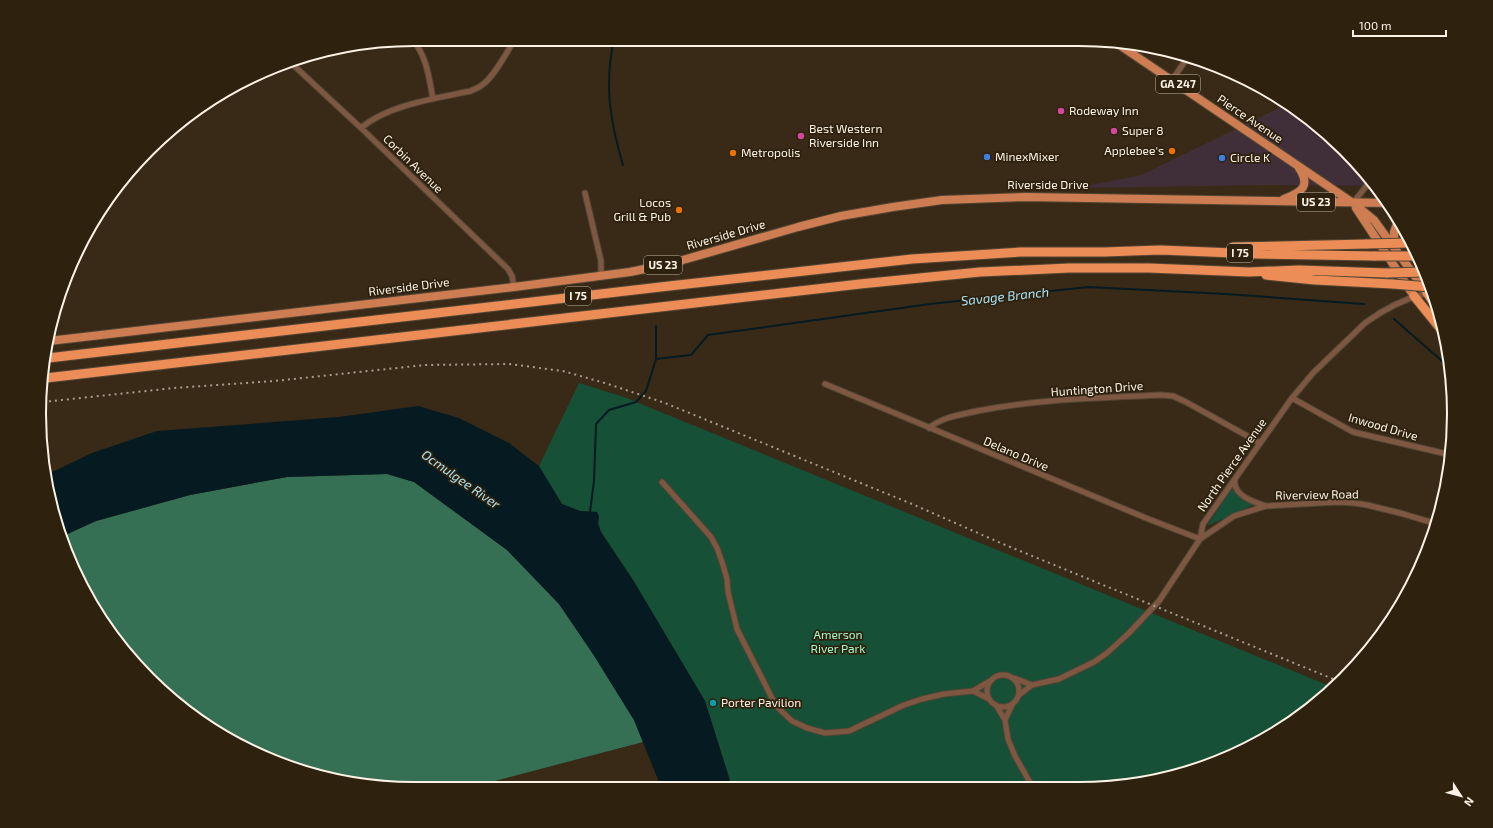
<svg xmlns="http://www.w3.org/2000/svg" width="1493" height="828" font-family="'Exo 2',sans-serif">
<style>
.commercial{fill:#402e38}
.green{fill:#165037}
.forest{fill:#367054}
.water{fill:#051b21}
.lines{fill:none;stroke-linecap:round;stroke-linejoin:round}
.stream{stroke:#051b21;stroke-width:2}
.minor-casing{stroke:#534634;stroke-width:7}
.primary-casing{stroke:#534634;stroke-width:10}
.motorway-casing{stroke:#534634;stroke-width:11}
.minor{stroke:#7e5742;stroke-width:5}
.primary{stroke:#cd7d51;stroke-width:8}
.motorway{stroke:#ec8c56;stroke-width:9}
.rail{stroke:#a89c8d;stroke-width:2;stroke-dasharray:2 4;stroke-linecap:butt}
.motorway-bridge-casing{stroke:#534634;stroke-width:11;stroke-linecap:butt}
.motorway-bridge{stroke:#ec8c56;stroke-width:9}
.hotel-dot{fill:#d1479c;stroke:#2e210d;stroke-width:1.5}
.food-dot{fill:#e8710a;stroke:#2e210d;stroke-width:1.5}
.shop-dot{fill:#3f7fe0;stroke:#2e210d;stroke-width:1.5}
.culture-dot{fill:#0f9aa8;stroke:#2e210d;stroke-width:1.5}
.labels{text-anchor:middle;stroke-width:3.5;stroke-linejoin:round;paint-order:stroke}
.shield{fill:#2e210d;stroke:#beb4a5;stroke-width:1}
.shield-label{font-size:11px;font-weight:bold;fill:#fcf3e6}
.poi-label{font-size:12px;fill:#fcf3e6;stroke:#2e210d;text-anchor:start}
.street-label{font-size:12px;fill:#fcf3e6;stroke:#2e210d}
.park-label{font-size:12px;fill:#a2facd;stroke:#2e210d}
.water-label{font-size:13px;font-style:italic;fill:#abe4f7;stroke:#2e210d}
.rim{fill:none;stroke:#fcf3e6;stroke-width:2}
</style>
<rect width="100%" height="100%" fill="#382a17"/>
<path class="commercial" d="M1287,104L1326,132L1377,186L1278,185L1076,188L1141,175Z"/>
<path class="green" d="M579,383L624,397L1332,687L1288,726L1200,769L1128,786L732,787L705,701L633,580L601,532L598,523L599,517L597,512L580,511L562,504L539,466Z
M1232,488L1240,498L1253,505L1207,526Z"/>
<path class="forest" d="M387,474L414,482L507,550L559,604L593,654L634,720L643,742L468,788H390L317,776L227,739L132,661L68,558L63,536L96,521L190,495L287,477Z"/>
<path class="water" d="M418,406L459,418L509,443L539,466L562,504L580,511L597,512L599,517L598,523L601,532L633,580L705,701L732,787H661L634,720L593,654L559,604L507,550L414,482L387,474L287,477L190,495L96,521L63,536L48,474L92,453L157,431L339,417Z"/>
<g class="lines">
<path class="stream" d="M614,39C604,85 610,121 623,165
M1394,319L1450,368
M656,359L691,355L708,335L930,304L1088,287L1226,294L1364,304
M590,512L594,481L596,424L609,410L636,402L646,391L656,359V326"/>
<defs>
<path id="minor" d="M412,39C427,56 429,78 433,99
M289,61L361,128L508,269L512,276L514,287
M1172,80L1188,57
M361,128C388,105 437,98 471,91C474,89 479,88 482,85C494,77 507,52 515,39
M585,193L601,261V275
M1353,203L1371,180
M825,384L1146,518L1200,539
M1292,398L1353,432L1451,455
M929,428C942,417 960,415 977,411C1037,399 1100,398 1161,395L1173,396L1186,402L1260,443
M1235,479C1232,495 1253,502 1266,506
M662,482L711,537L717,548L722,562L727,579L728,592L737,629L776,706L792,721L807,728L825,733L849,731L904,705L922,699L944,694L973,691L990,681
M1200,539L1234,516L1266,506L1338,502L1354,503L1367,505L1400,513L1437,524
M987 691a16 16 0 1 1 32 0a16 16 0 1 1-32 0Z
M1014,678L1032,685
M973,691L989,699
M1019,695L1032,685L1059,679L1094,662L1107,653L1129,633L1159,601L1200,539L1203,524L1292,398L1313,373L1365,323C1384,309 1404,299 1427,293
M996,705L1005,720L1008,739L1015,756L1032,786
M1005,720L1012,705"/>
<path id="primary" d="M1115,42L1353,203L1374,220L1425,290
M1284,199C1302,192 1311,186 1299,168
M1356,208L1414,296
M1395,248L1394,232L1398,221
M49,341L514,287L630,272L669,264L798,227L841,216L893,207L942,200L1026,197L1388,203"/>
<path id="motorway" d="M1233,247L1367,244
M1266,275L1315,280L1393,284
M1427,293L1437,307
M1414,296L1444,333
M48,358L669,286L912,259L1021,252H1104L1160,250L1258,254L1375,256
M46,378L860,284L980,272L1069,268H1149L1249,272L1299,270L1387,273"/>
</defs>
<use href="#minor" class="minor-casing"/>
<use href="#primary" class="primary-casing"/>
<use href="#motorway" class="motorway-casing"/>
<use href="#minor" class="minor"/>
<use href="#primary" class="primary"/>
<use href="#motorway" class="motorway"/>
<path class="rail" d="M43,402L174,388L274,381L425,365L509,364L563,371L608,384L665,403L912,504L1003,544L1338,681"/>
<defs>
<path id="motorway-bridge" d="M1367,244L1408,243
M1375,256H1416
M1387,273L1424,272
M1393,284L1430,287"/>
</defs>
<use href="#motorway-bridge" class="motorway-bridge-casing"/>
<use href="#motorway-bridge" class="motorway-bridge"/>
</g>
<g class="hotel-dot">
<circle cx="1061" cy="111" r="4"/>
<circle cx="1114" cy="131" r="4"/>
<circle cx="801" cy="136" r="4"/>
</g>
<g class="food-dot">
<circle cx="1172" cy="151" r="4"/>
<circle cx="733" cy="153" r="4"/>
<circle cx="679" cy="210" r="4"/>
</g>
<g class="shop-dot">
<circle cx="987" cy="157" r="4"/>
<circle cx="1222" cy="158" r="4"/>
</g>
<circle class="culture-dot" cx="713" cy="703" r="4"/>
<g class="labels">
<g class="shield">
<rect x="1156" y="75" width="44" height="18" rx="3"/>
<rect x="1297" y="193" width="38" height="18" rx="3"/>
<rect x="1227" y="244" width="26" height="18" rx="3"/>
<rect x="644" y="256" width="38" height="18" rx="3"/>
<rect x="565" y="287" width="26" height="18" rx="3"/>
</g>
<g class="shield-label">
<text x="1178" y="88">GA 247</text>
<text x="1316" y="206">US 23</text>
<text x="1240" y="257">I 75</text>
<text x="663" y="269">US 23</text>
<text x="578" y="300">I 75</text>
</g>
<g class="poi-label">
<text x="1069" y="115">Rodeway Inn</text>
<text x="809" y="133">Best Western<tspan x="809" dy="14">Riverside Inn</tspan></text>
<text x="1122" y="135">Super 8</text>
<text x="1164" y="155" text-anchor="end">Applebee's</text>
<text x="741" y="157">Metropolis</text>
<text x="995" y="161">MinexMixer</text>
<text x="1230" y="162">Circle K</text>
<text x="671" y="207" text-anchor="end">Locos<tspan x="671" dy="14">Grill &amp; Pub</tspan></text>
<text x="721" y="707">Porter Pavilion</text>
</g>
<g class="street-label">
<text transform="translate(1250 119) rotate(34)" y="4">Pierce Avenue</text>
<text transform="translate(413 164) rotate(44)" y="4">Corbin Avenue</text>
<text x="1048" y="189">Riverside Drive</text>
<text transform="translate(726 235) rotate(-16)" y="4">Riverside Drive</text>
<text transform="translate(409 287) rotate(-7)" y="4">Riverside Drive</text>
<text transform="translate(1097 389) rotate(-4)" y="4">Huntington Drive</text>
<text transform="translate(1383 427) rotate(16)" y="4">Inwood Drive</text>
<text transform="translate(1016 454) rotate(23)" y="4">Delano Drive</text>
<text transform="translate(1232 465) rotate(-55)" y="4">North Pierce Avenue</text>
<text transform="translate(1317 495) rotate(-1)" y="4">Riverview Road</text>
</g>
<g class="park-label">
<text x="838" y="639">Amerson<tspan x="838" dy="14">River Park</tspan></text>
</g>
<g class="water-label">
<text transform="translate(1005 296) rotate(-6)" y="5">Savage Branch</text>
<text transform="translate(461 479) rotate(35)" y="5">Ocmulgee River</text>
</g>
</g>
<path d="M0 0H1493V828H0ZM414 46H1079A368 368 0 0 1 1447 414V414A368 368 0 0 1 1079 782H414A368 368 0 0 1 46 414V414A368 368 0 0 1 414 46Z" fill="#2e210d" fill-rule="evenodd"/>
<path class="rim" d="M414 46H1079A368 368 0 0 1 1447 414V414A368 368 0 0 1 1079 782H414A368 368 0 0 1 46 414V414A368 368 0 0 1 414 46Z"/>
<g transform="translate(1461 796) rotate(126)" stroke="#2e210d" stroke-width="3" paint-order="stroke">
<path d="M0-3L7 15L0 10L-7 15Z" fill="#fcf3e6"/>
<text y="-6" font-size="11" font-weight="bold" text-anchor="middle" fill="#fcf3e6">N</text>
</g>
<path d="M1353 30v6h93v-6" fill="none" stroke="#fcf3e6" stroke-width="2"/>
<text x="1359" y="30" font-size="12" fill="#fcf3e6" stroke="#2e210d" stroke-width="3" paint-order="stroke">100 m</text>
</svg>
